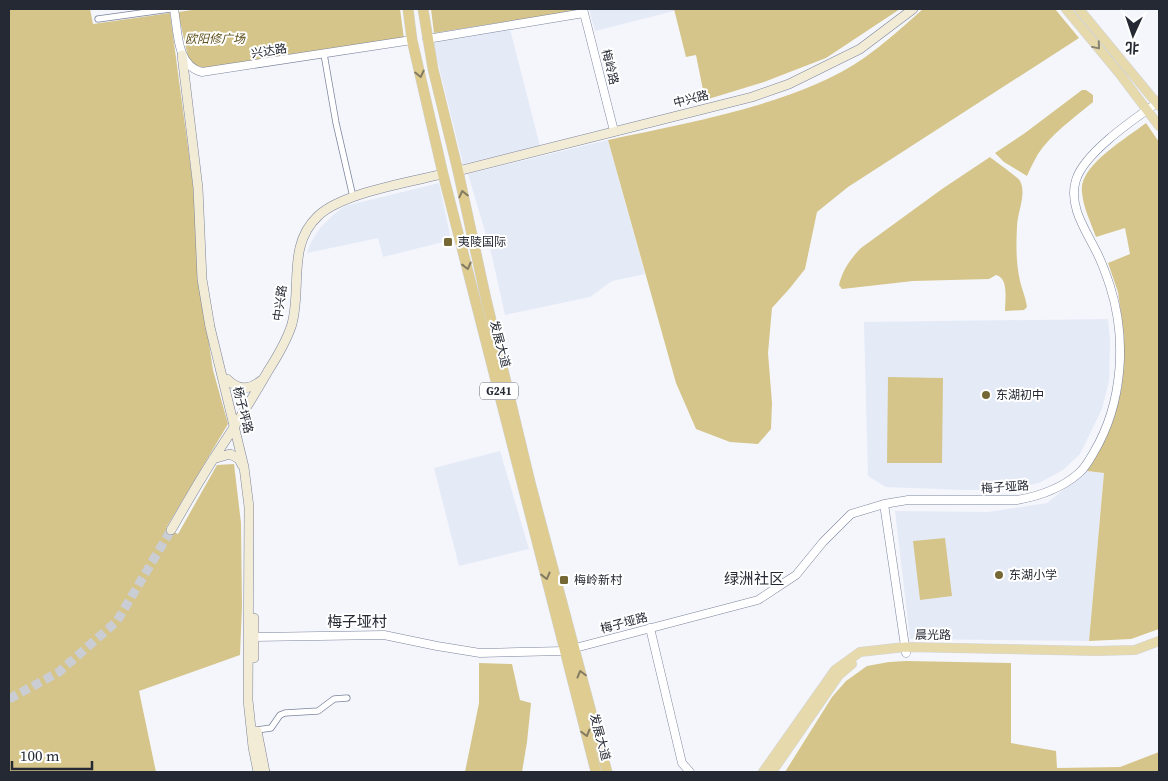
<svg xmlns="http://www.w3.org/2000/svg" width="1168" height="781" font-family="'Source Serif 4','Noto Sans SC',serif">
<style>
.built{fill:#e5eaf7}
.green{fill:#d5c58a}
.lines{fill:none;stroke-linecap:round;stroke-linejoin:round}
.secondary-tunnel{stroke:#cbcdd4;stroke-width:9;stroke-dasharray:9 4.5;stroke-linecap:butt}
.minor-casing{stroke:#7c849c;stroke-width:7}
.tertiary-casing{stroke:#7c849c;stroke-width:9}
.secondary-casing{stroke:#7c849c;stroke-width:10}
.primary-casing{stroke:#d3d4d6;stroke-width:10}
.trunk-casing{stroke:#d3d4d6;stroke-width:11}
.minor{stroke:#fff;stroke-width:5.5}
.tertiary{stroke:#fff;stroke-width:8}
.secondary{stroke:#f2ecd6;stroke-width:9}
.primary{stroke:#e6d9ac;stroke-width:9}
.trunk{stroke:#decc90;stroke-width:10}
.oneway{stroke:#868170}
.oneway2{stroke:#827a62}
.poi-dot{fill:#766835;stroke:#fff;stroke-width:2}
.labels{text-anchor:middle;stroke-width:4;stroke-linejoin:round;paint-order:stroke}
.shield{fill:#fff;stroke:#666970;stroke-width:1}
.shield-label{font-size:11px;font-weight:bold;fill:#252933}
.park-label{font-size:12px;font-style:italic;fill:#61531f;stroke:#fff}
.street-label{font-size:12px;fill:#252933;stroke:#fff}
.poi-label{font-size:12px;fill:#252933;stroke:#fff;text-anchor:start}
.quarter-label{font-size:15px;fill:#252933;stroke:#fff}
</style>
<rect width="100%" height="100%" fill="#f4f6fc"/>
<path class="built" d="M589,9H674V11L595,31Z
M510,29L540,146L463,164L433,43Z
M608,140L645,274L612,281L590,297L505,315L491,252L468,174Z
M439,183L451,240L383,257L378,238L307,253L311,242L320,228L334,214L345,206Z
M1108,319L1110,341L1109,381L1102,409L1080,454L1063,470L1039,483L1006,490H964L886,487L868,476L864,322Z
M500,451L529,549L459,566L434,468Z
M1087,471L1104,473L1089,641L910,639L895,511L988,512L1047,503Z"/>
<path class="green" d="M9,9H90L93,24L170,13L193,185L199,280L213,370L228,424L166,528L178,534L217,465L234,464L241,523L242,607L240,655L139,691L156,772H9Z
M199,9H400L404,39L205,71L194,67L188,57L178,12Z
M431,9H581V10L434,33Z
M674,9H900L826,58L764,82L705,100L696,55L686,57Z
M923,9H1055L1079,38L848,187L817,212L805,269L790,288L772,308L768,353L772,403L771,429L758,444L730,442L696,429L676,383L608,140C689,122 796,105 864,58C885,43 904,26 923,9Z
M1082,90H1086L1093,95V102C1074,118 1051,134 1038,154C1034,161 1030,169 1027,176L1004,162L995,153L1025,133Z
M1146,123L1159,142V629L1131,639L1089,641L1104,473L1087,471L1109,427L1122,386V322L1118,292L1108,263L1130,254L1125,228L1096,237C1091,223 1083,207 1082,192C1078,166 1127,138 1146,123Z
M990,157C996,162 1018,177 1020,181C1027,194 1017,213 1017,227C1016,245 1016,263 1020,281C1022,290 1026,298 1027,307L1024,310L1005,311C1005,300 1009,278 996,275L989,279L913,281L842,289L839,285C842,271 851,258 861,248L942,189Z
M888,377L943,378L942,463H887Z
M945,538L952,596L920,600L913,541Z
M906,661L1011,663V743L1056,751L1057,768L1120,767L1159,752V772H785L832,697L846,681L867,666L889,662Z
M479,663L512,664L520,700L531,703L527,742L522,772H465L479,703Z"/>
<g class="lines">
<path class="secondary-tunnel" d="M9,699L59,672L117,621L171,530"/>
<defs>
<path id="minor" d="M98,19L170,9
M324,54L336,123L353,197
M257,730L271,728L280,715L285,713L318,711L334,699L347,698"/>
<path id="tertiary" d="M174,9C178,30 176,66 202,72L412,40
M583,9L614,131
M427,39L584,13
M884,504L906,653
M650,628L682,763L690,772
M250,637L384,635L437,646L480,653L564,651
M575,648L758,600L796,575L823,542L851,514L884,504L908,500H1017C1040,496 1061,489 1079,473C1086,467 1090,459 1094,452C1123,403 1127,339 1110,286C1106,274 1102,262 1096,251C1085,229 1068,205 1076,180C1084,153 1134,119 1157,103"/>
<path id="secondary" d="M182,55L198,188L202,279L210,327L244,467L249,507L248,700L253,747L258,772
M458,171L752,97L789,84L860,49L913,9
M223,381L227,379C239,391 249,390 262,380
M213,459L230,454L239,459L242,465
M171,530C185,506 199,481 214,458C233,429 251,401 268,371C277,357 287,340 292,324C302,287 287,245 318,216C342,193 410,182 443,174
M254,658V618
M257,731L265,772"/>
<path id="primary" d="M1066,9L1119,73L1159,126
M1079,9L1159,106
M763,772L835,670L860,652L905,647L1096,651L1135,650L1159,641
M772,772L839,675L852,664"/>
<path id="trunk" d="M408,9L412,40L443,174L596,772
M423,9L433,69L458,171L486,299L530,482L607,772"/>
</defs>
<use href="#minor" class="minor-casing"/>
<use href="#tertiary" class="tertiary-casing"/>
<use href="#secondary" class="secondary-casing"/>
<use href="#primary" class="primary-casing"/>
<use href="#trunk" class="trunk-casing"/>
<use href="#minor" class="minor"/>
<use href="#tertiary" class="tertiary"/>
<use href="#secondary" class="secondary"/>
<use href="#primary" class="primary"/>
<use href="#trunk" class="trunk"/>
</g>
<defs><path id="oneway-chevron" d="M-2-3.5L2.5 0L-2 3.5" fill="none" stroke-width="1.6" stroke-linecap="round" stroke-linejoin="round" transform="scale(1.25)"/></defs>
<use class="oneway" href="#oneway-chevron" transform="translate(1097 46) rotate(50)"/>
<g class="oneway2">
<use href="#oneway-chevron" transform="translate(420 74) rotate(77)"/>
<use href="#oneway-chevron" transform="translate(463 194) rotate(-103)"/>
<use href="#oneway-chevron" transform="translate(467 266) rotate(76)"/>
<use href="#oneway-chevron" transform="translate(546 576) rotate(76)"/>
<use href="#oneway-chevron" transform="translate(581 674) rotate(-105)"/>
<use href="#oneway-chevron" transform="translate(586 733) rotate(75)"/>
</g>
<g class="poi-dot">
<rect x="443" y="237" width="10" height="10" rx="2.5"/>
<circle cx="986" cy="395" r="5"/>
<circle cx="999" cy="575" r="5"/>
<rect x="559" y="575" width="10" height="10" rx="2.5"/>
</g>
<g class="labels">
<rect class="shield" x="480" y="382.5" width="38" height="17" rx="4"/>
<g class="shield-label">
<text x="499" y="395">G241</text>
</g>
<g class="park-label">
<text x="215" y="43">欧阳修广场</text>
</g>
<g class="street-label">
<text transform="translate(269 51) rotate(-9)" y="4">兴达路</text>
<text transform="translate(610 67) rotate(76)" y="4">梅岭路</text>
<text transform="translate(691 99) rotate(-14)" y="4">中兴路</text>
<text transform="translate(280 303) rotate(-82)" y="4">中兴路</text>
<text transform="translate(500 344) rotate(75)" y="4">发展大道</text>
<text transform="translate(243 410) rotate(76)" y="4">杨子坪路</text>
<text transform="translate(1005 487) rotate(-4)" y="4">梅子垭路</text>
<text transform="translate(624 623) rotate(-15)" y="4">梅子垭路</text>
<text transform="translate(933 635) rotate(1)" y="4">晨光路</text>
<text transform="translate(600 737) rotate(75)" y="4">发展大道</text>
</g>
<g class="poi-label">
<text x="458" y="246">夷陵国际</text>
<text x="996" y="399">东湖初中</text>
<text x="1009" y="579">东湖小学</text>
<text x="574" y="584">梅岭新村</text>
</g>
<g class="quarter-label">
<text x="754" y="584">绿洲社区</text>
<text x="357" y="627">梅子垭村</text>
</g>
</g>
<rect width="1168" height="781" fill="none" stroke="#252933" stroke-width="20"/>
<g transform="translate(1133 35) rotate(183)" stroke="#ffffff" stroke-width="4" paint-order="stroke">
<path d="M0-4L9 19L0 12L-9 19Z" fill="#252933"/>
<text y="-8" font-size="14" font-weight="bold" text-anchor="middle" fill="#252933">北</text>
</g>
<path d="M12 761v8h80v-8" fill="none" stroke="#252933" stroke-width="2.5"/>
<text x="20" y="761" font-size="15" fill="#252933" stroke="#ffffff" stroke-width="4" paint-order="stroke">100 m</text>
</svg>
